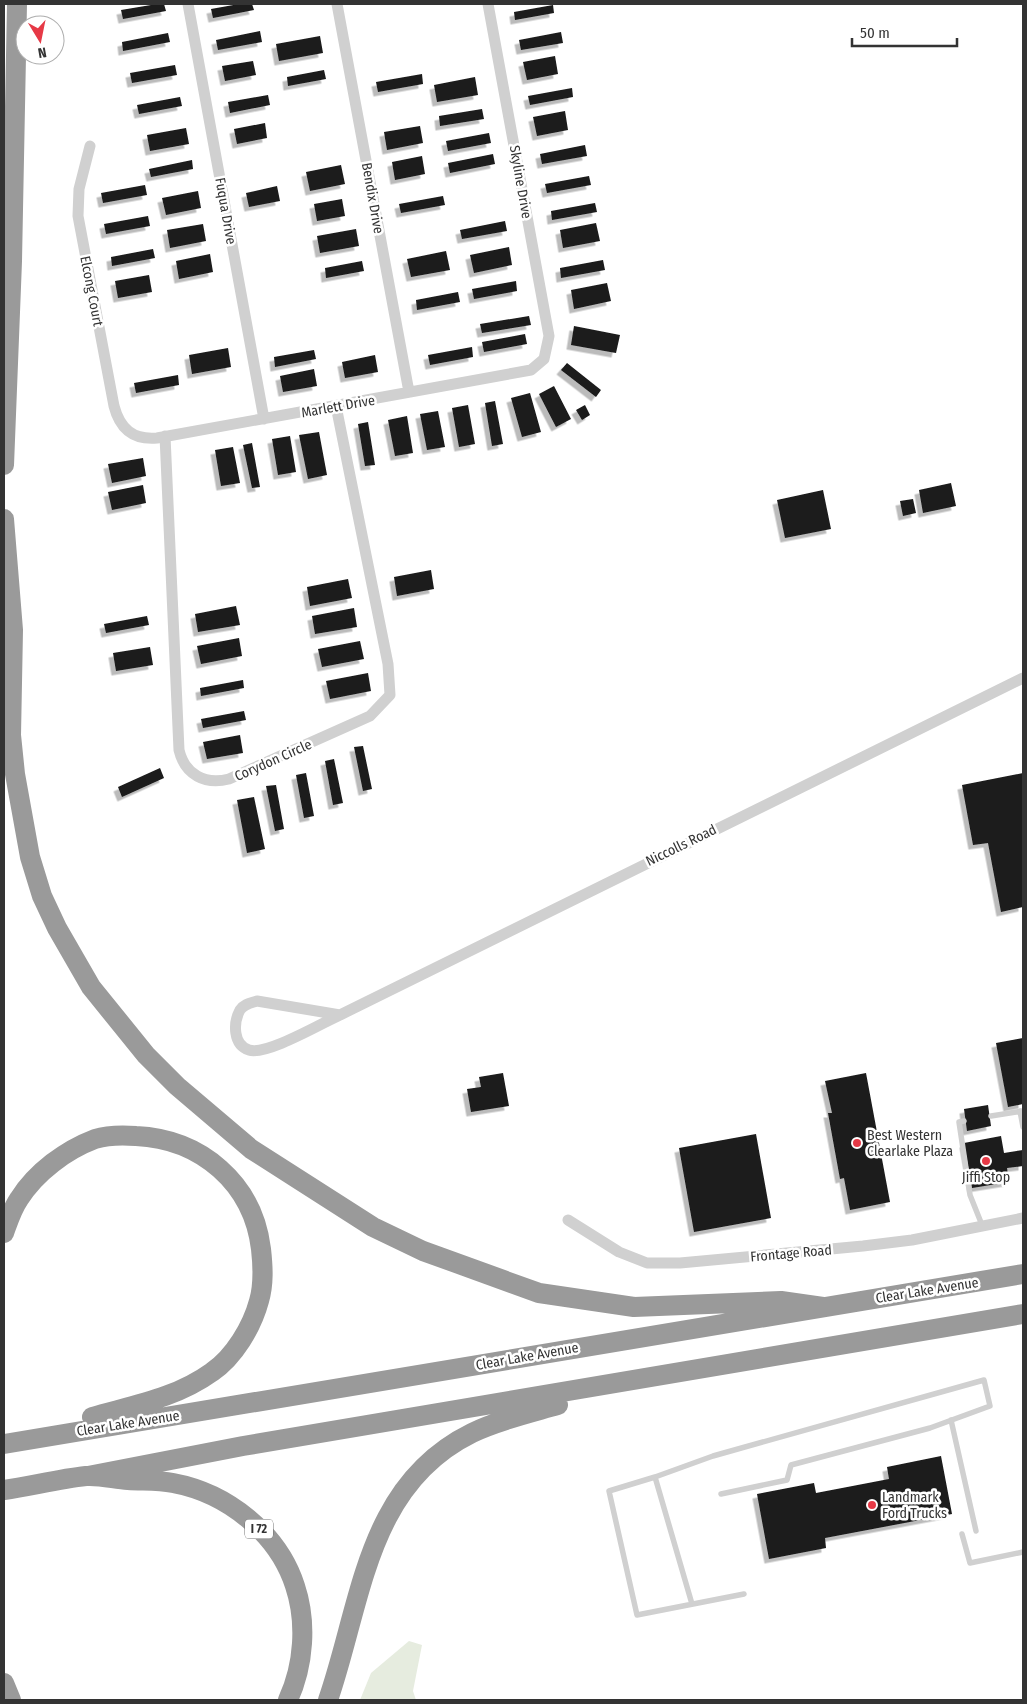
<svg xmlns="http://www.w3.org/2000/svg" width="1027" height="1704" font-family="'Fira Sans Condensed',sans-serif">
<style>
.green{fill:#e6ecdf}
.building{fill:#1a1a1a;filter:url(#shadow)}
.lines{fill:none;stroke-linecap:round;stroke-linejoin:round}
.service{stroke:#d0d0d0;stroke-width:5.5}
.minor{stroke:#d0d0d0;stroke-width:11}
.motorway{stroke:#9a9a9a;stroke-width:20}
.poi-dot{fill:#e63946;stroke:#fff;stroke-width:2}
.labels{text-anchor:middle;stroke-width:5;stroke-linejoin:round;paint-order:stroke}
.shield{fill:#fff;stroke:#707070;stroke-width:1}
.shield-label{font-size:12px;font-weight:bold;fill:#333}
.street-label{font-size:14px;fill:#333;stroke:#fff}
.poi-label{font-size:14px;fill:#333;stroke:#fff;text-anchor:start}
</style>
<defs>
<filter id="shadow"><feDropShadow dx="-4.5" dy="4.5" stdDeviation="0" flood-color="#0004"/></filter>
</defs>
<rect width="100%" height="100%" fill="#fff"/>
<path class="green" d="M409,1641L422,1645L413,1691L416,1700H360L371,1673Z"/>
<path class="building" d="M157,4H164L166,11L123,19L121,10Z
M239,4H252L254,10L213,18L211,9Z
M553,5L554,13L515,20L514,12Z
M260,31L262,42L218,50L216,40Z
M561,32L563,43L521,50L519,40Z
M168,33L170,42L123,51L122,42Z
M320,36L323,53L279,61L276,44Z
M555,56L558,74L527,80L523,62Z
M253,61L256,75L225,81L222,66Z
M175,65L177,75L132,83L130,73Z
M324,70L326,79L288,86L287,77Z
M422,74L423,84L378,92L376,82Z
M475,77L478,95L437,102L434,85Z
M572,88L573,97L530,105L528,96Z
M268,95L270,105L230,113L228,102Z
M180,97L182,106L139,114L137,105Z
M482,109L484,119L440,126L439,116Z
M565,111L568,130L537,136L533,117Z
M265,123L267,138L237,144L234,129Z
M420,126L423,143L387,150L384,132Z
M186,128L189,144L150,151L147,135Z
M489,133L491,143L448,151L446,141Z
M585,145L587,156L542,164L540,154Z
M493,154L495,164L450,173L448,163Z
M422,156L425,174L395,180L392,162Z
M192,160L193,169L151,177L149,169Z
M341,165L345,184L310,191L306,172Z
M589,176L591,185L547,193L545,184Z
M145,185L147,195L103,203L101,193Z
M277,186L280,201L249,207L246,193Z
M198,191L201,208L166,215L162,198Z
M443,196L445,205L401,213L399,204Z
M342,199L345,216L317,221L314,204Z
M595,203L597,212L552,220L551,211Z
M148,216L150,226L106,234L104,224Z
M505,221L507,231L462,239L460,230Z
M596,223L600,241L563,248L560,230Z
M203,224L206,241L170,248L167,230Z
M356,229L359,246L320,253L317,236Z
M509,247L512,265L474,273L470,255Z
M153,249L155,258L112,266L111,257Z
M446,251L450,270L411,277L407,259Z
M210,254L213,272L179,279L176,261Z
M603,260L605,270L561,278L560,268Z
M362,261L364,271L326,278L325,268Z
M149,275L152,292L118,298L115,281Z
M516,281L517,291L474,299L472,289Z
M607,283L611,301L574,309L571,290Z
M458,292L460,302L417,310L416,300Z
M529,316L531,325L482,333L480,324Z
M574,326L620,335L616,353L571,345Z
M525,334L527,344L484,352L482,342Z
M472,347L473,357L430,365L428,355Z
M228,348L231,367L192,374L189,355Z
M314,350L316,359L275,367L274,357Z
M375,355L378,372L345,378L342,362Z
M567,363L601,390L596,397L561,370Z
M314,369L317,386L283,392L280,376Z
M178,375L179,385L136,393L134,383Z
M554,386L571,419L556,427L539,394Z
M530,393L541,432L522,437L511,398Z
M495,401L503,444L492,446L485,403Z
M468,405L475,444L459,447L452,408Z
M585,405L590,415L582,420L576,410Z
M438,411L445,447L427,450L420,414Z
M407,416L413,453L395,456L388,420Z
M368,422L375,465L365,466L358,424Z
M319,432L327,475L308,479L299,435Z
M290,436L296,472L278,475L272,439Z
M252,443L260,487L252,488L243,445Z
M233,447L240,483L221,486L215,450Z
M143,458L146,476L112,483L108,464Z
M951,483L956,506L923,513L919,490Z
M143,485L146,503L112,510L108,492Z
M823,490L831,529L785,538L777,500Z
M913,499L916,513L903,516L900,501Z
M431,570L434,589L397,596L394,577Z
M348,579L352,598L310,606L307,587Z
M236,606L240,625L198,632L195,614Z
M354,608L357,627L315,634L312,616Z
M147,616L149,625L106,633L104,624Z
M239,638L242,656L201,664L197,646Z
M360,641L364,659L322,667L318,649Z
M150,647L153,665L116,671L113,653Z
M368,673L371,691L330,699L326,681Z
M243,680L244,688L201,696L200,688Z
M244,711L246,720L203,728L201,719Z
M240,735L243,753L207,759L203,742Z
M363,746L372,789L363,791L354,747Z
M334,759L343,803L333,805L325,761Z
M160,768L164,778L122,797L118,787Z
M306,773L314,816L304,818L296,775Z
M1023,773V907L1001,912L988,843L973,845L962,785Z
M276,785L284,829L275,831L266,786Z
M254,797L265,849L247,853L237,800Z
M1023,1038V1104L1008,1107L996,1043Z
M503,1073L509,1106L471,1112L467,1089L481,1087L479,1077Z
M866,1073L890,1202L850,1210L844,1178L840,1179L828,1113H832L825,1081Z
M988,1105L991,1126L967,1131L964,1109Z
M756,1134L771,1218L694,1232L679,1148Z
M1001,1136L1004,1153L1023,1150V1166L1007,1168L1009,1182L972,1188L964,1143Z
M941,1456L952,1514L825,1538L826,1548L769,1559L757,1494L814,1483L816,1493L889,1479L887,1467Z"/>
<g class="lines">
<path class="service" d="M1020,1111L1023,1127
M991,1116L1023,1111
M964,1121L959,1122L970,1195L982,1225
M951,1420L976,1531
M655,1477L692,1604
M721,1494L787,1480L791,1465L930,1428L990,1406L984,1380L713,1456L655,1477L609,1491L637,1615L744,1594
M962,1534L970,1563L1023,1552"/>
<path class="minor" d="M188,4L264,419
M337,4L409,392
M90,146L79,189L78,216L114,406C120,429 133,440 157,438L531,370L544,359L549,336L488,4
M165,436L179,750C185,775 205,785 229,779L370,716L390,695L388,664L336,406
M340,1015L257,1001C251,1003 244,1004 240,1010C233,1023 233,1045 249,1050C266,1056 322,1023 340,1015L1023,678
M568,1220L619,1252L647,1263H680L863,1246L912,1240L1023,1218"/>
<path class="motorway" d="M4,465L12,261L17,4
M4,519L13,630L11,735L15,774L30,857L42,896L57,928L91,987L146,1055L177,1086L251,1149L373,1227L423,1251L539,1293L634,1307L781,1301L823,1307
M4,1233C8,1222 12,1209 19,1199C36,1172 66,1150 95,1139C108,1135 123,1135 136,1136C201,1139 253,1183 261,1249C263,1267 264,1284 259,1301C252,1327 234,1357 212,1372C176,1398 134,1405 92,1417
M4,1444L1023,1274
M88,1476L243,1446L1023,1314
M4,1490C31,1486 59,1479 86,1476C100,1475 114,1479 128,1480C143,1481 158,1480 173,1483C227,1493 278,1533 295,1586C307,1622 304,1665 288,1700
M4,1683L11,1700
M328,1700C362,1602 366,1485 472,1433C499,1420 530,1413 558,1405"/>
</g>
<g class="poi-dot">
<circle cx="857" cy="1143" r="5"/>
<circle cx="986" cy="1161" r="5"/>
<circle cx="872" cy="1505" r="5"/>
</g>
<g class="labels">
<rect class="shield" x="245" y="1519.5" width="28" height="19" rx="4"/>
<g class="shield-label">
<text x="259" y="1533">I 72</text>
</g>
<g class="street-label">
<text transform="translate(521 182) rotate(80)" y="5">Skyline Drive</text>
<text transform="translate(373 198) rotate(80)" y="5">Bendix Drive</text>
<text transform="translate(226 211) rotate(80)" y="5">Fuqua Drive</text>
<text transform="translate(92 291) rotate(79)" y="5">Elcong Court</text>
<text transform="translate(338 406) rotate(-10)" y="5">Marlett Drive</text>
<text transform="translate(273 760) rotate(-24)" y="5">Corydon Circle</text>
<text transform="translate(681 845) rotate(-26)" y="5">Niccolls Road</text>
<text transform="translate(791 1253) rotate(-5)" y="5">Frontage Road</text>
<text transform="translate(927 1290) rotate(-9)" y="5">Clear Lake Avenue</text>
<text transform="translate(527 1356) rotate(-10)" y="5">Clear Lake Avenue</text>
<text transform="translate(128 1423) rotate(-9)" y="5">Clear Lake Avenue</text>
</g>
<g class="poi-label">
<text x="867" y="1140">Best Western<tspan x="867" dy="16">Clearlake Plaza</tspan></text>
<text x="986" y="1182" text-anchor="middle">Jiffi Stop</text>
<text x="882" y="1502">Landmark<tspan x="882" dy="16">Ford Trucks</tspan></text>
</g>
</g>
<rect width="1027" height="1704" fill="none" stroke="#333333" stroke-width="10"/>
<g transform="translate(40 40) rotate(170)"><circle r="24" fill="#ffffff" stroke="#adadad"/>
<path d="M0-4L9 19L0 12L-9 19Z" fill="#e63946"/>
<text y="-8" font-size="14" font-weight="bold" text-anchor="middle" fill="#333333">N</text>
</g>
<path d="M852 38v8h105v-8" fill="none" stroke="#333333" stroke-width="2.5"/>
<text x="860" y="38" font-size="15" fill="#333333" stroke="#ffffff" stroke-width="4" paint-order="stroke">50 m</text>
</svg>
